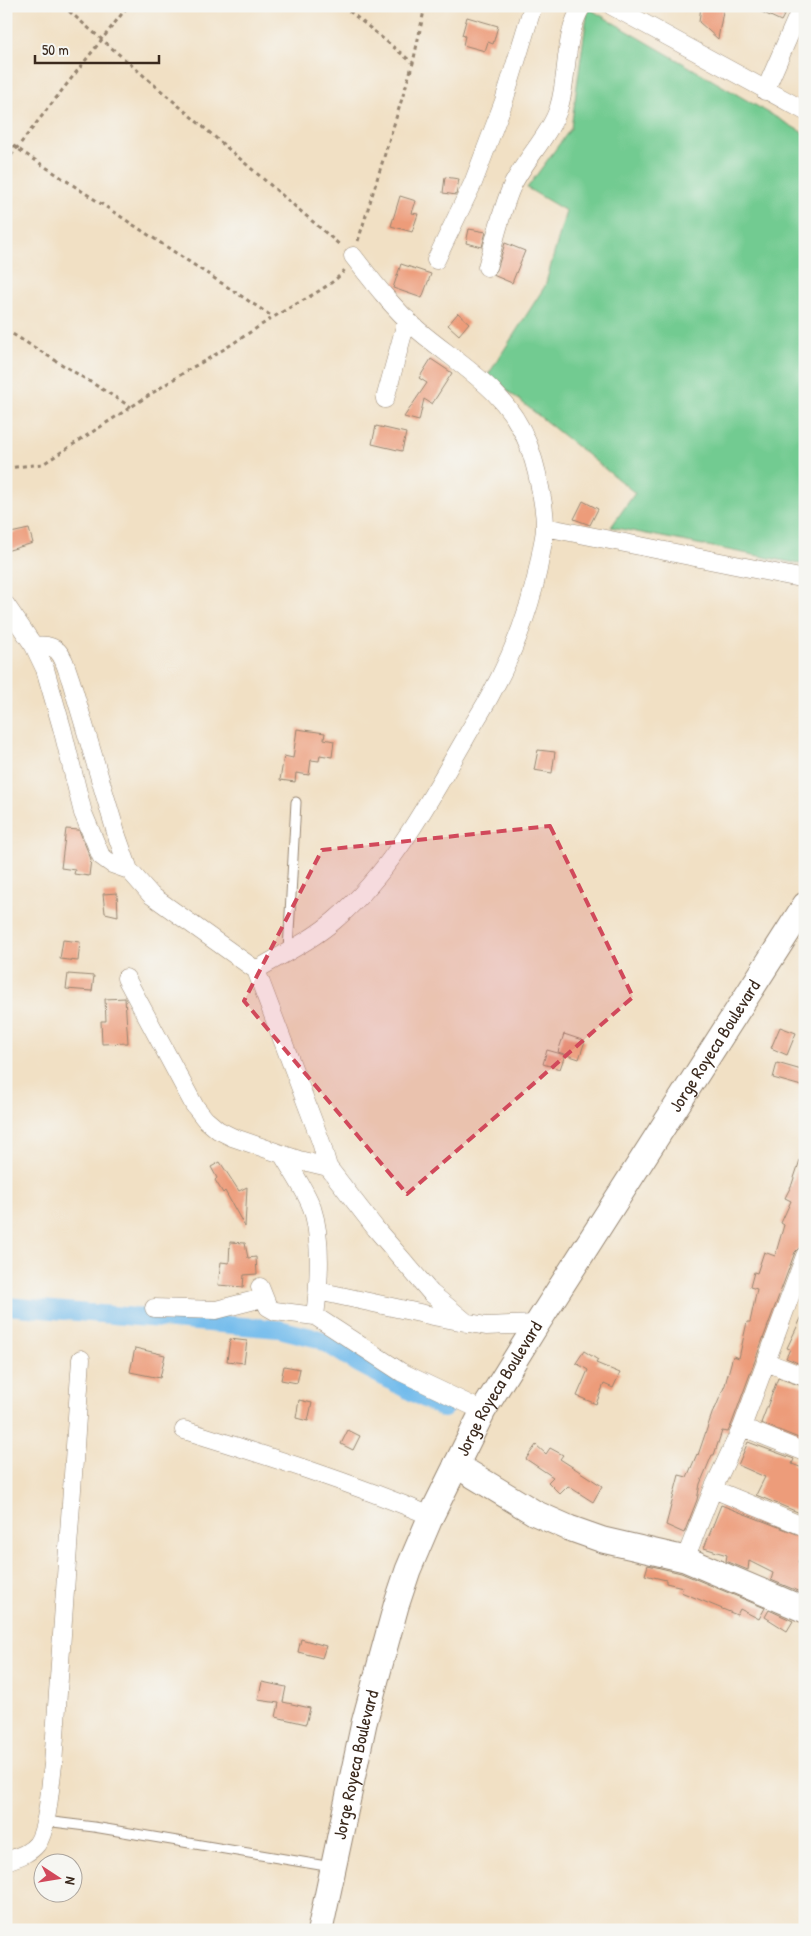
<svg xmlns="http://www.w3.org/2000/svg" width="811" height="1936" font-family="'Patrick Hand',sans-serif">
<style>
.green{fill:#72cb91;stroke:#567a58}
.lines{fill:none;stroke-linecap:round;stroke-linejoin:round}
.canal{stroke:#73bcec;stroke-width:18}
.building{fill:#ed9c7a}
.lane-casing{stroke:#968571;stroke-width:11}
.street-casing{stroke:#968571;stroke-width:19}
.secondary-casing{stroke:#968571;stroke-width:27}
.path{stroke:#968571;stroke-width:3;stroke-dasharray:4 4;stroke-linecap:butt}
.lane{stroke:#fff;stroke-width:9}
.street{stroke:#fff;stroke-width:18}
.secondary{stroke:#fff;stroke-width:25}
.marked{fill:#d1495b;fill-opacity:0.2;stroke:#d1495b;stroke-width:4;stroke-dasharray:10 6;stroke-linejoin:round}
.labels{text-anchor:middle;stroke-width:4.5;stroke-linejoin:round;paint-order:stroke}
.street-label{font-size:18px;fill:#3b2a1e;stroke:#f6f6f2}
</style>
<rect width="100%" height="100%" fill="#f6f6f2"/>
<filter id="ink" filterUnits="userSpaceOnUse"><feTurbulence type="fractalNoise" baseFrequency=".02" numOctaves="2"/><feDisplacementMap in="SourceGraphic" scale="10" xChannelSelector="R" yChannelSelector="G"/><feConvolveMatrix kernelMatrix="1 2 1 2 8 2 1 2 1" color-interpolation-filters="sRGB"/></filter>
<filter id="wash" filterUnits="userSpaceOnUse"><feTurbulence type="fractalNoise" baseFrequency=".0096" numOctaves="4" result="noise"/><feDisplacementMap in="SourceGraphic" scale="20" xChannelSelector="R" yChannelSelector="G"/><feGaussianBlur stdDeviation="1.12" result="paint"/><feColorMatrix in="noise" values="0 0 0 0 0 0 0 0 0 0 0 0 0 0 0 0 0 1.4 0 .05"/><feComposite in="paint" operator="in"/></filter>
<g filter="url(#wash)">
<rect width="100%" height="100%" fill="#f1e0c4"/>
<path class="green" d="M588,8L805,134V565L611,527L635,493L488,375L545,286L566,211L527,188L571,128Z"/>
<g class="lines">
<path class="canal" d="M6,1306L279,1329L319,1339L357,1363L444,1409"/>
</g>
<g id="blocks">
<path class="building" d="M701,6H724L718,39L699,22Z
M749,6H789L781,21Z
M467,17L498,26L493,44L488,42L485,51L463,45L465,36L462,35Z
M445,177L459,179L456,195L443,193Z
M400,196L416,201L412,213L418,214L412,232L391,226Z
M469,229L486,232L482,247L466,243Z
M505,243L525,251L512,283L493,275L497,270Z
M401,264L431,274L422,298L393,288Z
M458,313L469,323L459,335L448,325Z
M431,359L452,373L432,404L424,399L419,421L404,417L427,383L419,378Z
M376,426L406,433L402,451L372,444Z
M583,501L598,509L590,525L574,519Z
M29,529L33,543L6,551V534Z
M297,729L325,733L324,739L334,741L332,757L320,755L319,761L311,760L309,775L296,773L295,782L280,780L284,756L293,758Z
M538,750L555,752L552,773L534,770Z
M66,829L79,830L91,859L89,876L74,874L75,870L61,868Z
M117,893L118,916L105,913L103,894Z
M63,940L80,942L78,961L60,959Z
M68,974L94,976L92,991L66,989Z
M125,998L128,1043L102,1044L101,1021H106L105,999Z
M780,1027L796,1033L787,1055L771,1048Z
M564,1034L585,1041L579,1059L558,1052Z
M547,1050L565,1055L560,1069L543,1064Z
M777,1063L805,1071V1087L773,1078Z
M802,1154L805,1155V1230L800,1247L795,1252L732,1423L728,1432L722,1431L714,1455H712L700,1484L697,1500L684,1533L666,1525L679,1475L687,1477L697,1454L698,1455L714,1408L715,1409L725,1385L733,1356L739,1358L747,1322H750L757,1289L750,1287L754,1272L757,1273L764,1252L775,1256L784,1225L781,1223L791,1201L785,1198L792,1184Z
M220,1162L239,1191L247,1187L245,1227L225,1191L223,1193L215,1180L217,1178L211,1167Z
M230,1242L245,1243L248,1258L256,1257L257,1274L244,1275L243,1287L218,1285L221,1262L229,1263Z
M805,1310V1366L786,1358L790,1349L787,1348Z
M230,1339L247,1341L244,1363L227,1361Z
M135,1348L165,1355L160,1378L130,1372Z
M584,1351L598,1360L596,1363L620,1373L613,1388L604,1384L596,1404L577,1396L588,1370L576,1363Z
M284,1366L300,1369L297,1383L281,1380Z
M778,1378L805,1387V1430L801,1439L761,1423Z
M299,1400L312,1403L308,1421L296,1418Z
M348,1430L360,1436L353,1450L341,1444Z
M748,1442L794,1459L792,1464L805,1469V1515L756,1495L765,1477L738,1465Z
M536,1445L546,1454L550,1448L563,1455L560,1459L602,1486L593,1502L568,1486L560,1494L548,1482L553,1477L526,1459Z
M721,1505L805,1537V1549L798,1562L805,1565V1594L771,1580L773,1573L749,1561L748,1570L726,1561L727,1555L704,1548Z
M648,1565L681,1573L765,1608L759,1619L740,1609L737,1615L681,1592L683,1587L666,1583V1580L645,1575Z
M769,1610L793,1621L787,1631L765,1617Z
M301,1639L326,1646L322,1658L298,1652Z
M262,1682L286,1687L283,1702L310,1708L306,1724L276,1717L279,1703L258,1700Z"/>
</g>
</g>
<g filter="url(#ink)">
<use href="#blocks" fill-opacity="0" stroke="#968571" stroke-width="1"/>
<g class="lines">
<defs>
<path id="lane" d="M288,951L296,802
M45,1821L94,1827L332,1867"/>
<path id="street" d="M612,6L805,111
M765,91L802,6
M436,260L473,183L504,101L533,6
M487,267C495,240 501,211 512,186C524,161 552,132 559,107C569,74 563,37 582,6
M385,399L407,319
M545,527L805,579
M6,605L34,646L45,669L62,728L83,813L101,856L112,864L129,870
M34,646C62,642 63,659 71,681L117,836L129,870L151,895L256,970L321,1142L328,1167L376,1229L431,1293L467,1323
M256,970C283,954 312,940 335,920C392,871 428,803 465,739C473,724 482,711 490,696C514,652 533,603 541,553C542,545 545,536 545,527C545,505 536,464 528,444C507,389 460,366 418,330C393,308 373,282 353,256
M126,978L194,1105L205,1119L218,1130L232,1137L299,1160L328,1167
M282,1154C292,1171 305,1189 312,1208C322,1238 319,1285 315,1316
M260,1287L268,1307L275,1311L315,1316L401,1372L483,1411
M318,1291L438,1317L486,1326L537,1324
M154,1308L216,1310L263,1298
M766,1362L805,1377
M742,1427L805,1452
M184,1430C268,1456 350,1482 431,1516
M713,1489L805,1527
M685,1559L713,1489L742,1427L805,1256
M6,1861C17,1857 29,1854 37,1844C48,1829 50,1785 53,1765L81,1359"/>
<g id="secondary">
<path d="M456,1465L535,1513L569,1528L603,1540L685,1559L805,1610"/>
<path id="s1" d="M320,1930L364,1723L396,1606L408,1570L431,1516L483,1411L537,1324L805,905"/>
</g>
</defs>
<use href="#lane" class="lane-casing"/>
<use href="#street" class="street-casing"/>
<use href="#secondary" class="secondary-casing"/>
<path class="path" d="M63,6L341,246
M343,6L413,63
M6,141L273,317
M6,162L128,6
M358,241L413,63L425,6
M6,330L131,407
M6,468L43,464L191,368C221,353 246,334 274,317C292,305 335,286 345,269"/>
<use href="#lane" class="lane"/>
<use href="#street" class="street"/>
<use href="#secondary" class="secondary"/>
</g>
</g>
<path class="marked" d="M550,826L633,997L407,1194L244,1001L322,850Z"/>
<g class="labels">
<g class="street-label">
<text dy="6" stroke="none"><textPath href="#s1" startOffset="979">Jorge Royeca Boulevard</textPath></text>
<text dy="6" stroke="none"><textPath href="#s1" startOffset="574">Jorge Royeca Boulevard</textPath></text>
<text dy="6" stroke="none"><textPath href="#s1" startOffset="169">Jorge Royeca Boulevard</textPath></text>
</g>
</g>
<rect width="811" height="1936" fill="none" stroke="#f6f6f2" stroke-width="25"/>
<g transform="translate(58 1878) rotate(102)"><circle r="24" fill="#f6f6f2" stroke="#aba49d"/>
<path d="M0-4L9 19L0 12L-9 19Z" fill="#d1495b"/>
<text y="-8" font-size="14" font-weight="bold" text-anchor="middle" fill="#3b2a1e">N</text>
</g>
<path d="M35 55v8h124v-8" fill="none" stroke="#3b2a1e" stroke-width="2.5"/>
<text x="42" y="55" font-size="15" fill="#3b2a1e" stroke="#f6f6f2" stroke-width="4" paint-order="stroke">50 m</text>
</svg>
